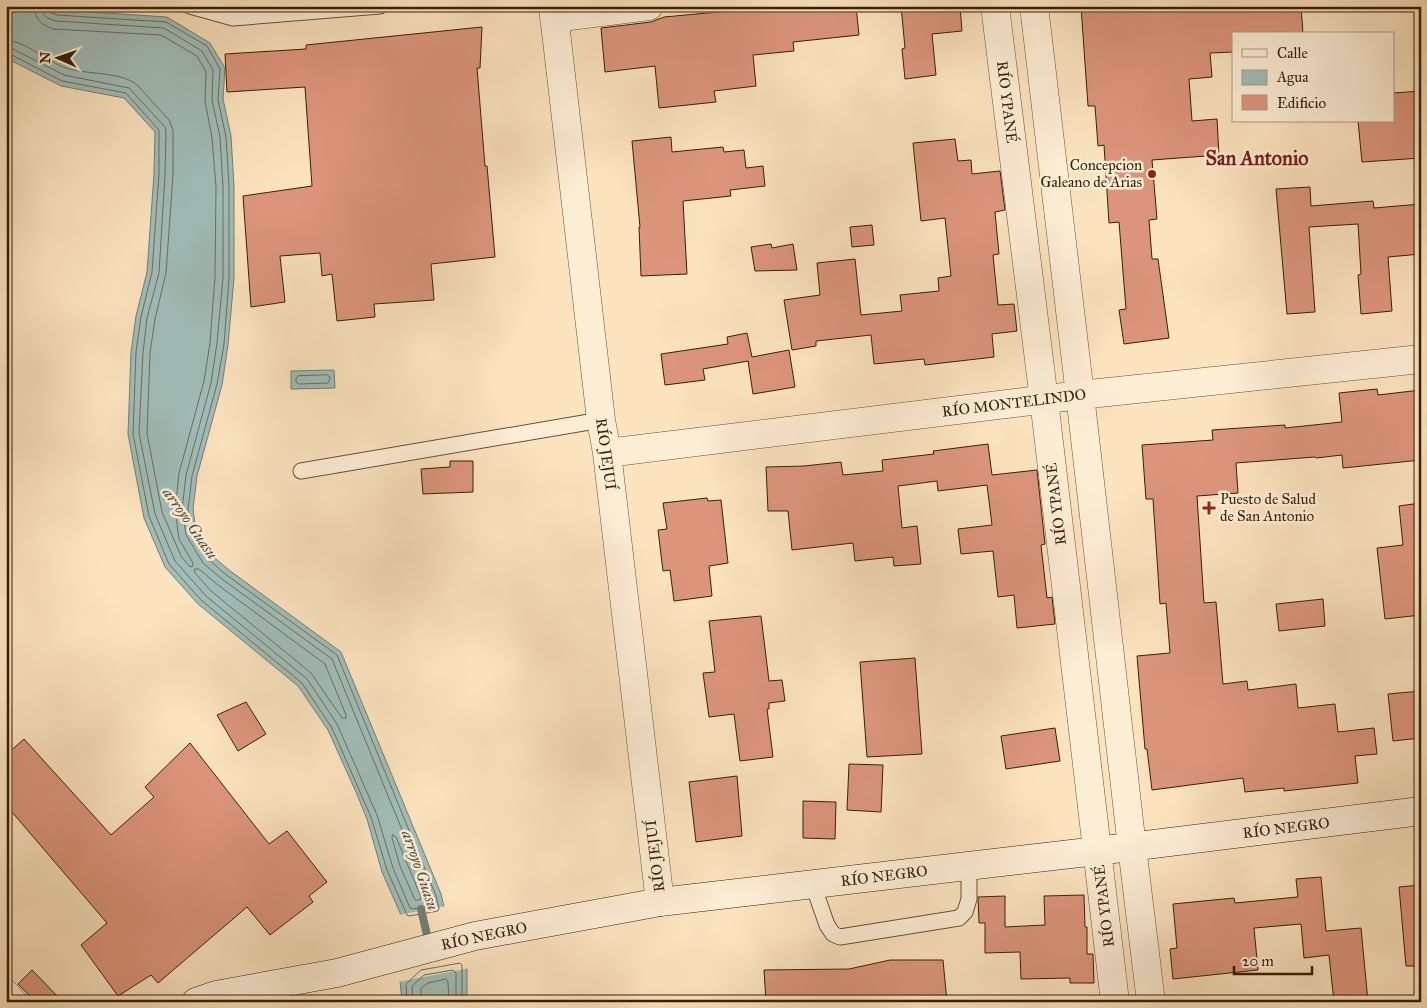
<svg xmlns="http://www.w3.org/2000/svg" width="1427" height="1008" font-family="'IM FELL Great Primer',serif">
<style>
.water{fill:#a0bdb8;stroke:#767e72}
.pier{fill:#fbe3be}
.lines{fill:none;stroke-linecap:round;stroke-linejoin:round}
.shore{stroke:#6b6e60;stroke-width:1}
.stream{stroke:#767e72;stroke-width:8}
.building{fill:#dc957b;stroke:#362008}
.lane-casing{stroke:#675136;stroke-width:17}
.street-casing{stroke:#675136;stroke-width:29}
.secondary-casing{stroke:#362008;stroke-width:29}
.lane{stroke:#fcedd5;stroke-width:15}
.street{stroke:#fcedd5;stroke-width:28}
.secondary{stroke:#fcedd5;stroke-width:28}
.poi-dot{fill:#8f2418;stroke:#fcedd5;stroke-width:2}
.labels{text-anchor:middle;stroke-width:5;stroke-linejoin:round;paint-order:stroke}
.street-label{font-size:15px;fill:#362008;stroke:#fcedd5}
.poi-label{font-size:15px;fill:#362008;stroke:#fcedd5;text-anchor:end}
.water-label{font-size:16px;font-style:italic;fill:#564f3d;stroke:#fcedd5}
.district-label{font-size:20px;font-weight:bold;fill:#7a1f14;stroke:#fcedd5}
</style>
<rect width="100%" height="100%" fill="#fbe3be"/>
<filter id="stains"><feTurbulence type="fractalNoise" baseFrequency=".004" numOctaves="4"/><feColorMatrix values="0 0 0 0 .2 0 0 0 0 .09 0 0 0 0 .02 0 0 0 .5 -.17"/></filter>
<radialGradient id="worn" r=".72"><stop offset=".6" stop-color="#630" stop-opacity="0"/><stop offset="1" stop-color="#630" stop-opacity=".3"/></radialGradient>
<path class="water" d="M6,6H47L58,10L167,17L210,43L225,68L223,99L231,136L234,186V278L228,345L222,385L197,476L193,509L196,532L210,554L229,570L341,652L441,894L446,915L404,922L382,872L367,819L356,792L328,730L298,686L198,604L165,567L144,518L128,434L131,352L136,316L147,272L154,174L155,132L124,98L61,86L6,58Z
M334,370L335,388L291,389V371Z
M467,957V1002H402L400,981L419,965Z"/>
<path class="pier" d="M446,906L448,915L446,917L404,925L402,923L398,915Z
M467,954L469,956L470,968L398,982L399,979L418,962Z"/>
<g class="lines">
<path class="shore" d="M6,40C25,41 48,62 66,68C86,75 123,71 138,86L169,120L173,130V175L166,273L155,319L150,353L147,433L162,512L181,556L189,566L192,567L193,563L179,539L175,510L179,473L204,381L210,343L215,277L216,187L212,138L205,101L206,72L197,56L161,35L53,29C42,25 34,19 34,6
M6,48L13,49L64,75L129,88L165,127L166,132L165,175L159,273L147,318L143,353L139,433L155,514L175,561L206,596L307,679L337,724L377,815L393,868L410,908L413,909L430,906L431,904L430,898L332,659L222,579L203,563L186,535L182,510L186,475L211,383L217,343L223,277V187L220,137L212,100L213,70L202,51L164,28L56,21C48,19 42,16 41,6
M6,54H10L62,81L126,93L159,130V174L152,272L141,317L136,352L133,434L149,516L169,564L201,600L302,683L332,728L371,817L387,870L407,915L409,916L438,911L439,908L436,896L337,655L225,574L206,557L192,533L188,510L192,476L217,384L224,344L229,278V186L226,137L218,100L220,69L207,46L166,22L57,15L49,12L48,6
M327,375L330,377L329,381L328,383L299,384L296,382V378L298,376Z
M195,569H199L218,585L325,664L346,715V718H342L311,673L211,591L195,573Z
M393,835L396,837L421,897L420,900H415L400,866L392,838Z
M407,1002L406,984L421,970L460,963L462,965V1002
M413,1002L412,986L424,975L453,970L456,973V1002
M421,1002V988L428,983L446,979L448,982L449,1002"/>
<path class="stream" d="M421,909L429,944"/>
</g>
<path class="building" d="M784,6H856L859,35L793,42L794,51L753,55L756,86L714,91L716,102L659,108L655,66L605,72L601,28L651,22L664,17Z
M901,6H960L962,31L932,34L936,75L905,79L902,49L905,48Z
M1081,6H1301L1303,34H1233V52L1210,53L1212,77L1189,79L1192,121L1217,119L1219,155L1152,160L1157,219L1149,220L1152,259H1158L1169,338L1124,344L1119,310L1126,309L1119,222L1109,223L1104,145L1098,146L1095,106H1088Z
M482,27L480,68H477L485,166H487L495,257L431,264L434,300L374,304L375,317L337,321L332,274L322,276L320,253L280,256L285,302L251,307L243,196L312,186L305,87L227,92L225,54L306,49V45Z
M1421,91V158L1362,162L1358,121H1393V93Z
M671,137L672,152L723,147L724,152L744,150L746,168L763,166L765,186L730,190L731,196L683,201L687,274L641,276L639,227H640L632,141Z
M955,139L958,161L971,160L972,174L1000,171L1005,210L995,212L999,254L993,255L998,305L1014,304L1017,331L992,334L994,357L925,365L924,359L874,364L871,335L816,341V346L792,350L784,300L820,295L817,263L855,259L861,315L902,311L900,295L939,291L938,278L951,276L945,218L921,221L913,143Z
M1310,187L1311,206L1373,201L1374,208L1421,204V254L1388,257L1392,311L1361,314L1358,275L1361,274L1358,224L1309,227L1315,312L1287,314L1276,189Z
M872,225L874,245L852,247L850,227Z
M771,244L772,248L793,244L797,270L755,271L751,247Z
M747,333L752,357L789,350L795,387L753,394L748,361L703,369L705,380L665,385L661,354L728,344L727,337Z
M1377,389L1378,395L1421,390V460L1343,468L1342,455L1316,458L1315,457L1236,463L1238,493L1197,496L1204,603L1216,602L1223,684L1247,681L1248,690L1296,684L1298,708L1335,704L1338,732L1374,728L1377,754L1355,756L1358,783L1284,791V788L1245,792L1243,778L1152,790L1147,749H1145L1137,656L1170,653L1166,603L1160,604L1153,499H1146L1142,445L1213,440L1212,430L1285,425V428L1342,422L1339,393Z
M988,444L992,475L1037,470L1045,544L1041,545L1047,598L1052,597L1055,624L1017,628L1014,595L998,597L993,551L961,554L958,529L992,525L987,485L938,491L937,481L898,486L902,528L917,526L921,564L894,566L893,557L855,561L853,543L792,550L788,511H768L766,467L804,466L841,462L843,475L883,471L882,460L934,454L933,451Z
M450,461H473V492L423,494L421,469L450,467Z
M707,498L708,501L721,500L728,563L709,566L712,596L674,601L670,570L663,571L658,530L667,529L663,503Z
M1421,503V615L1385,619L1377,548L1403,545L1399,506Z
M1323,599L1325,626L1279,631L1276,604Z
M761,616L769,681L782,680L785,701L769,703V709H767L773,757L740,761L734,714L709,717L703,673L715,672L709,621Z
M915,658L922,754L867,757L860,662Z
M1421,691V738L1393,741L1388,694Z
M246,702L266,734L238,751L217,715Z
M1055,728L1060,761L1006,769L1001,736Z
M24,739L111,835L154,797L145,787L190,743L269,844L287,831L327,882L309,896L313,902L270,935L247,907L158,983L151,975L118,996L81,945L107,923L6,805V755Z
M849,764L883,765L881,812L847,810Z
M737,776L742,836L696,842L689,782Z
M803,801L836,802L835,839L803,838Z
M1321,877L1326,931L1361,928L1368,1002H1334L1329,955L1304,958L1301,924L1254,928L1258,970L1173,979L1170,949L1177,948L1173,904L1234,898L1235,903L1298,897L1296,879Z
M1421,885V966H1406L1399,887Z
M1084,895L1085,927H1087V954H1093L1094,983H1070V978L1021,979L1020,952L985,953V923H979L978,897L1005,896V927L1045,925L1044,896Z
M890,960H943L947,1002H766L764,970L849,969Z
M32,970L63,1002H36L18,984Z"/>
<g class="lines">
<defs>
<path id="lane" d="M190,6L233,18L380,6
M301,471L601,420
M813,885L827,925L833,934L840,937L959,918L965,912L969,899V866"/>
<path id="street" d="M553,6L601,420L607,453L660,902
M995,6L1044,400L1115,1002
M1034,6L1080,395L1132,847L1151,1002
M554,18L649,6
M607,453L1080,395L1421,359
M6,994L13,1002"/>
<path id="secondary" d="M196,1002L216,995L337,973L475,936L660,902L1097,851L1421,811"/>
</defs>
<use href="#lane" class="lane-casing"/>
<use href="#street" class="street-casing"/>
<use href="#secondary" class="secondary-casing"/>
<use href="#lane" class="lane"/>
<use href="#street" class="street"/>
<use href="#secondary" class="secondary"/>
</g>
<g class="poi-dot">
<circle cx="1152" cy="174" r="5"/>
<path d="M1206.5 500.5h5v5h5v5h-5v5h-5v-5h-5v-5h5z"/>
</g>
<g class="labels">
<g class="street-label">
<text transform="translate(1007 102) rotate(83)" y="5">RÍO YPANÉ</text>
<text transform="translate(1014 403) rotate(-7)" y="5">RÍO MONTELINDO</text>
<text transform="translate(606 454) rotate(82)" y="5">RÍO JEJUÍ</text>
<text transform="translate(1056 504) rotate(-97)" y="5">RÍO YPANÉ</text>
<text transform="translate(1286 828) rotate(-7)" y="5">RÍO NEGRO</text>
<text transform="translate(655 856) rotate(-97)" y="5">RÍO JEJUÍ</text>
<text transform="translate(884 876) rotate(-7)" y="5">RÍO NEGRO</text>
<text transform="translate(1104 906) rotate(-97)" y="5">RÍO YPANÉ</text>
<text transform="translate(484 936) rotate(-12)" y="5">RÍO NEGRO</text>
</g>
<g class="poi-label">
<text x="1142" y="170">Concepcion<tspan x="1142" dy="17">Galeano de Arias</tspan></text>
<text x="1220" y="504" text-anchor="start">Puesto de Salud<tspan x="1220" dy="17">de San Antonio</tspan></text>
</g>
<g class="water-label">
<text transform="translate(191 523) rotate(55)" y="6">arroyo Guasu</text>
<text transform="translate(421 870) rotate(71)" y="6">arroyo Guasu</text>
</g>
<g class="district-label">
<text x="1257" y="165">San Antonio</text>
</g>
</g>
<rect width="1427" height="1008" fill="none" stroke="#fbe3be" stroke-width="25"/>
<rect x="8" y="8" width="1412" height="993" fill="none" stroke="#362008" stroke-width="2.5"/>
<rect x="12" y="12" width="1402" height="983" fill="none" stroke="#362008"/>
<rect x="1232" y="32" width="162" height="90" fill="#fcedd5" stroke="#ad9b83"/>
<rect x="1242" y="49" width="25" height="8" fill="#fcedd5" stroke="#ad9b83"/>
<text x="1277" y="58" font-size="15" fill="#362008">Calle</text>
<rect x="1242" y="70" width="25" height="15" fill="#a0bdb8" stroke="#ad9b83"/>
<text x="1277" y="82" font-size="15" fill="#362008">Agua</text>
<rect x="1242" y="95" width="25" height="15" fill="#dc957b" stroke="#ad9b83"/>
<text x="1277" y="108" font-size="15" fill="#362008">Edificio</text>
<g transform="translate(58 58) rotate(272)" stroke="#fcedd5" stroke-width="4" paint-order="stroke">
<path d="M0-4L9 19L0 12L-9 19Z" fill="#362008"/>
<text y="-8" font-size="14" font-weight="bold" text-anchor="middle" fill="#362008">N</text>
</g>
<path d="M1234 966v8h78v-8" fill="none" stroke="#362008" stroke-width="2.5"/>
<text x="1242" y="966" font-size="15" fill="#362008" stroke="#fcedd5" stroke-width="4" paint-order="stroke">20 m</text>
<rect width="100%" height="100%" filter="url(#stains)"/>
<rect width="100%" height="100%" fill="url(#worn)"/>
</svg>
